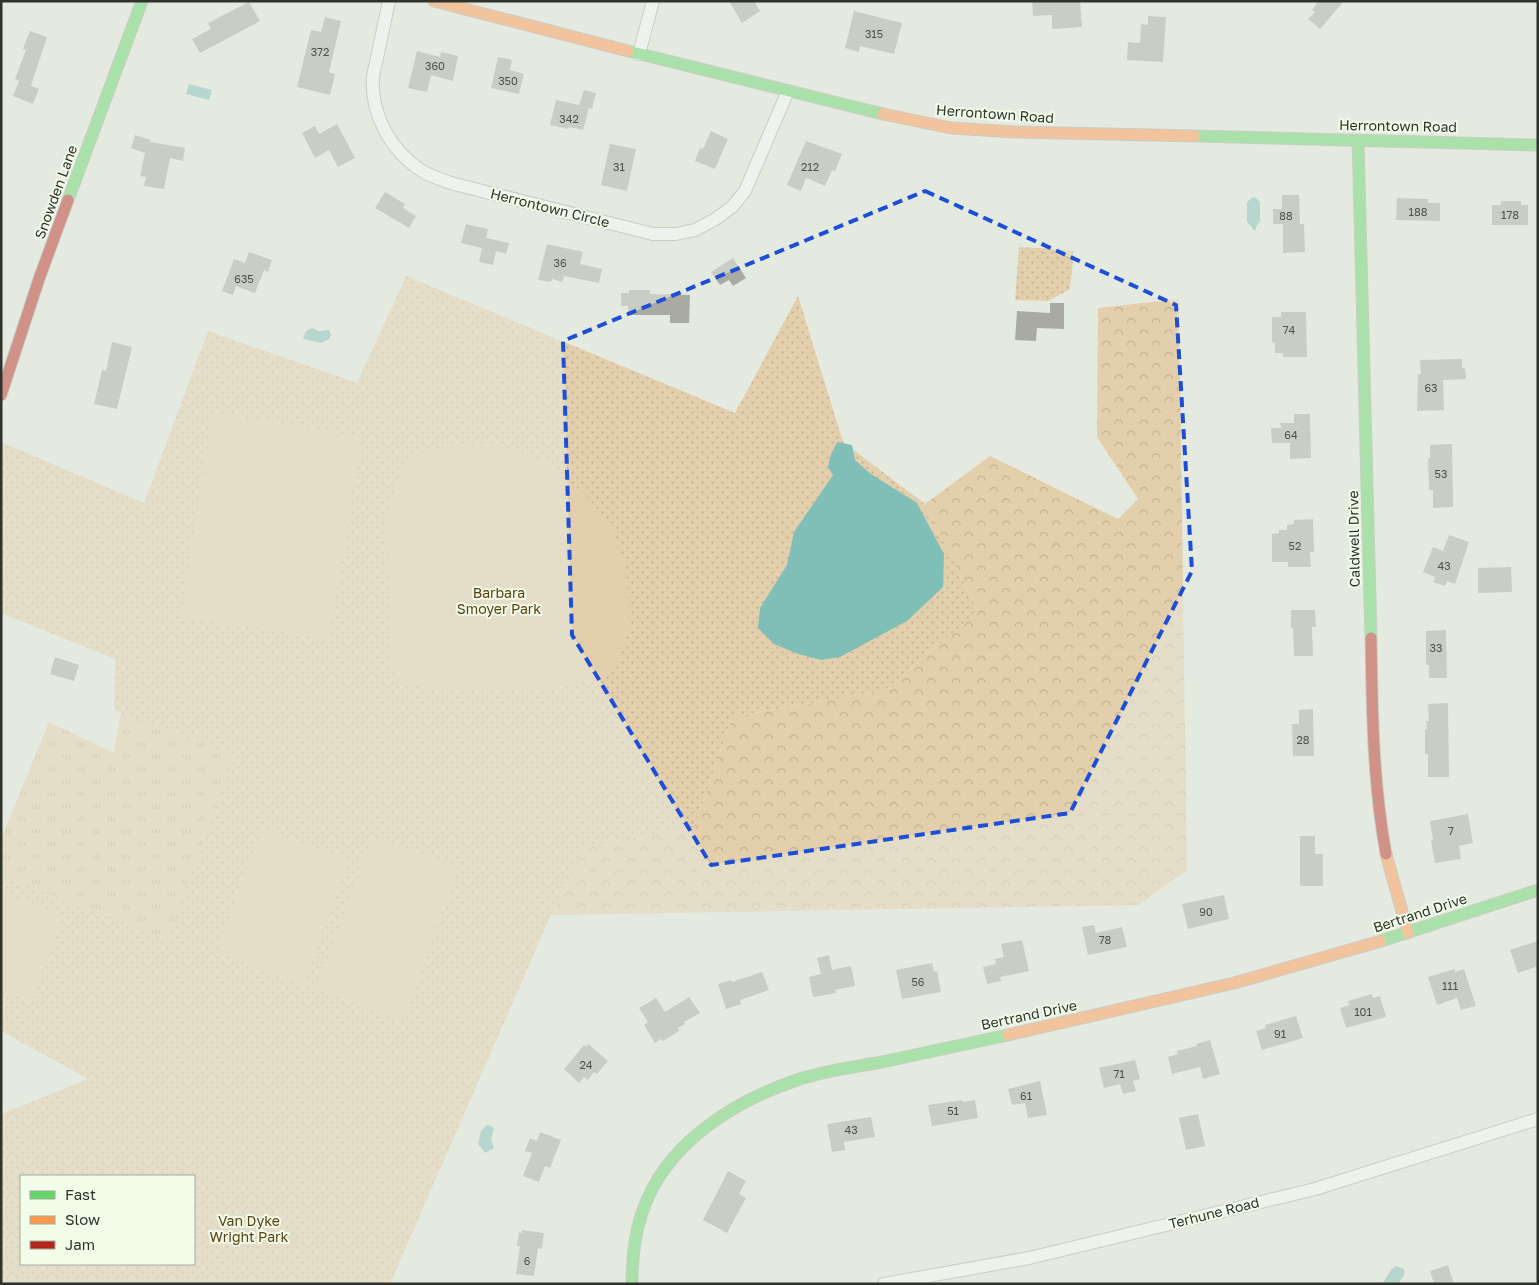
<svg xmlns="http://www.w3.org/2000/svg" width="1539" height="1285" font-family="'Golos Text',sans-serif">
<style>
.grass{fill:url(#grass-tufts)}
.forest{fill:url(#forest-crowns)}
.park{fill:url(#park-dots);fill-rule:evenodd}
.pitch{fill:#e3cfac}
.water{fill:#7fbfb7}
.building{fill:#a9aba3}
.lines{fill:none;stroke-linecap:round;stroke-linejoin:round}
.street-casing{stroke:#a8aca5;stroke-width:14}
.fast-casing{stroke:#a8aca5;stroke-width:13}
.slow-casing{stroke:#a8aca5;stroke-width:13}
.jam-casing{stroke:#a8aca5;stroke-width:13}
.street{stroke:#fbfcfa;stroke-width:12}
.fast{stroke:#63d668;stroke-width:11}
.slow{stroke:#ff974d;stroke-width:11}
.jam{stroke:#b3261e;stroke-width:11}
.marked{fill:none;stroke:#1d4ed8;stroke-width:4;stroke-dasharray:10 6;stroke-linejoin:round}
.labels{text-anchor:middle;stroke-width:4;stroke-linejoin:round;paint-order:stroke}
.number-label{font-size:11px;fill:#4e514a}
.street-label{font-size:14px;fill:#2f332c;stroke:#f1fce9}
.park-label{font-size:14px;fill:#5d4116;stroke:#f1fce9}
</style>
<defs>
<pattern id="grass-tufts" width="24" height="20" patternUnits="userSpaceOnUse" patternTransform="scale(1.25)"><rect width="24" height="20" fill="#e3cfac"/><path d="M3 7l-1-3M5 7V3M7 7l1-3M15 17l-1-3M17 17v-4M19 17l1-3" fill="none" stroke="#c3b294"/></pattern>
<pattern id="forest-crowns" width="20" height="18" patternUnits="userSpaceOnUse" patternTransform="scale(1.25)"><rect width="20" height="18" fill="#e3cfac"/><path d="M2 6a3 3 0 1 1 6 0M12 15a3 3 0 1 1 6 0" fill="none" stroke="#c3b294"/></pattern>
<pattern id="park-dots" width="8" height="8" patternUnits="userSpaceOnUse" patternTransform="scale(1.25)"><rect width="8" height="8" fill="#e3cfac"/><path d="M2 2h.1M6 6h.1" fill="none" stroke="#c3b294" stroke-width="1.8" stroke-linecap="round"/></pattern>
</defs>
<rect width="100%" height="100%" fill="#e5eae0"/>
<path class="grass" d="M121,712L235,756L167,940L1,876V839L49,722L114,753Z"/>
<path class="forest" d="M1179,299L1187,870L1139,905L551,915L583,847L695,825L732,717L885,690L978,612L925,504L990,456L1118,519L1138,499L1097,437L1098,308Z"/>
<path class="park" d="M1019,247L1074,250L1070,289L1048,301L1015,300Z
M406,276L735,413L798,296L843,442L925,504L978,612L885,690L732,717L695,825L583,848L551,915L390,1284H1V1114L88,1079L1,1031V876L167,939L235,756L114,710L115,659L1,613V442L144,503L208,331L357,383ZM21,1176H194V1264H21Z"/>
<path class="pitch" d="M213,413L361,436L329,639L181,616Z
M459,444L487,445L513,450L543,461L583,492L610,524L627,572L629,625L616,670L563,687L427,688L402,684L394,676L392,662L386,515L407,458L430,450Z
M262,829L348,860L303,984L216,952Z
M372,837L458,868L403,1020L317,989Z
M1,893L63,916L31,1000L1,989Z"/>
<path class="water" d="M189,84L212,90L209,100L186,94Z
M1253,197L1256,198L1260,202V221L1256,227V230H1253L1252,227L1247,222V202Z
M312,328L319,331L329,330L331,335L329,339L321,343L303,339L306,331Z
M837,442L852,445L855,460L871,474L917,503L944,554L943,587L907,621L840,657L821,660L798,654L774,644L758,628L760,608L787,565L794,532L833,475L828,467L830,457Z
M487,1125L492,1126L494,1129L491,1139L494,1148L485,1153L478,1144L481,1131Z
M1396,1266L1404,1269C1406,1278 1399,1279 1399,1284H1382L1391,1270Z"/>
<path class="building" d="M729,1H754L760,11L742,23Z
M1032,1H1080L1082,27L1052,29V15L1033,16Z
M1319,1H1344L1320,29L1308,19L1315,12L1312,10Z
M249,2L260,21L200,53L192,39L211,29L208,23Z
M854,11L902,23L894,54L860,46L859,52L845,48Z
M1148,16L1166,17L1163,62L1127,60L1128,42L1140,43L1141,24L1148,25Z
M325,17L341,21L329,72L335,74L330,95L297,87L311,30L321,32Z
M30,31L47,37L31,86L39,89L33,104L13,96L19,81L15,79L26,50L23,49Z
M417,51L440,57L441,52L458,56L453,81L431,75L427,92L408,88Z
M498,57L512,60L510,70L524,74L519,94L491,88Z
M584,90L596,93L592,109L589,108L583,130L569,127L568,129L550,125L556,100L579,105Z
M337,124L355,158L338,167L329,150L315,158L302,133L315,126L319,134Z
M711,131L728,139L715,169L695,161L700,148L703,149Z
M135,135L151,140L150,142L185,148L183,161L170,158L164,189L144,186L146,177L140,176L145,153L131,148Z
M806,141L842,154L835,171L832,170L825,186L806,178L801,191L787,185Z
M610,144L636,149L627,191L601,185Z
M385,192L405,204L403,208L416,216L409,228L375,208Z
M1282,195H1299L1300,224H1304L1305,252L1283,253V224H1273V209H1282Z
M1397,198L1428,199V203H1440V221L1396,220Z
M1501,201H1521V205H1528V225H1492V205H1501Z
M466,224L488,229L486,238L509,243L506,254L496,251L493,265L479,262L482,248L461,243Z
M547,244L583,252L580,264L602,269L599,283L564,276L562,282L552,279L551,282L538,280Z
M249,252L272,260L268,272L264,270L255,293L236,286L233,295L222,291L234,259L245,263Z
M733,258L746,278L733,286L729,280L720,285L711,272Z
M629,290H650V294L690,295L689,323H670V315H628V306H621V293H629Z
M1050,303H1064V329L1037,328L1036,341L1015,340L1017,311L1050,313Z
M1281,312H1306L1307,357H1283V353H1275V342L1272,343V317H1281Z
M112,342L132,347L117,409L94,404L102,370L106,371Z
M1462,359V368H1465L1466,379L1443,380L1444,410L1417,411L1418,374H1421L1420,360Z
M1294,414H1310L1311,458L1290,459V443H1272L1271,428H1281L1280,423H1294Z
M1452,444L1453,507L1433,508V490H1429L1428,458H1430V445Z
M1313,519L1314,552H1310L1311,567H1288V562H1272V534L1279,533V530H1287V525L1294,524V520Z
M1449,535L1469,542L1455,584L1447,581L1445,586L1433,582L1435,577L1423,572L1433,547L1443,551Z
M1511,567L1512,592L1478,593V568Z
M1291,610H1315L1316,627H1312L1313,656H1294L1293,628H1291Z
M1446,630L1447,678H1429V665H1426V631Z
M55,657L79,665L74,681L50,674Z
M1448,703L1449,777H1428V754H1425V729H1427L1426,721H1429L1428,704Z
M1313,709L1314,756H1293L1292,724H1299V710Z
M1468,814L1473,843L1459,846L1461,859L1435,863L1431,841L1433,840L1430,821Z
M1300,836H1315V854H1323V886H1300Z
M1224,895L1229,919L1188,929L1182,904Z
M1094,925L1096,933L1122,927L1127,947L1088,955L1082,927Z
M1022,940L1029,971L1000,977L1001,981L987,984L983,967L996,964L995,959L1004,957L1001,944Z
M1538,941V966L1518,973L1510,950Z
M829,955L832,970L851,966L855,986L835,990L836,993L813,997L809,977L821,974L817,958Z
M932,963L934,972L937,971L941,992L902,999L896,970Z
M1455,969V972L1464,969L1476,1006L1461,1010L1457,998L1437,1005L1428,977Z
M762,972L769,990L740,1000L741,1004L726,1009L718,984L731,980L732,982Z
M1372,994L1373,998L1380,996L1386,1017L1346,1028L1340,1008L1349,1005L1348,1001Z
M689,997L700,1013L684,1022L685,1024L678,1028L679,1031L663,1041L661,1039L655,1043L644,1025L648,1022L639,1008L656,998L665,1012Z
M1296,1016L1303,1038L1262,1050L1256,1031L1266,1028L1265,1025Z
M1210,1040L1220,1074L1203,1079L1200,1067L1172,1074L1168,1057L1178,1054L1177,1051L1197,1046L1196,1044Z
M588,1044L608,1061L597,1074L594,1072L588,1080L584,1077L579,1083L564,1069L584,1045L586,1047Z
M1135,1060L1140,1079L1133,1081L1136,1091L1123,1094L1120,1084L1104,1088L1099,1068Z
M1040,1081L1047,1115L1028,1118L1025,1103L1012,1105L1008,1089Z
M962,1100L963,1102L975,1100L978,1118L932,1126L928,1105Z
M1198,1114L1205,1146L1186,1150L1179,1118Z
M871,1117L875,1137L844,1142L845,1150L832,1152L827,1124Z
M540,1132L561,1140L550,1168L545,1166L539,1182L523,1176L532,1153L525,1151L530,1138L537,1141Z
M728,1171L746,1181L739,1194L746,1198L727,1233L703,1220Z
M522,1230L544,1233L542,1249L538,1248L534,1276L516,1274L520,1246H517L519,1232L522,1233Z
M1448,1265L1454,1284H1434L1430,1271Z"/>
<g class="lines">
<defs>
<path id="street" d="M389,1C385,20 381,39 377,58C376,64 374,70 373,76C370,114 391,151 422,171C432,177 443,180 454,184L653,234H676L695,230L714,220L732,207L745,191L788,91
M639,54L653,1
M884,1284L1029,1258L1315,1189L1538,1119"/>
<path id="fast" d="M628,51L883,114
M1195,136L1538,145
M1358,141L1371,638
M68,200L142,1
M1381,941L1538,890
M632,1284C632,1260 634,1236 642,1213C664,1145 732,1102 797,1080C823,1071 855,1067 882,1062C924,1053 966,1044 1008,1035"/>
<path id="slow" d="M434,1L628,51
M883,114L951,128L1016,132L1195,136
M1386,854L1408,933
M1008,1035L1234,983L1381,941"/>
<path id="jam" d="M1,395L39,279L68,200
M1371,638C1372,710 1373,783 1386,854"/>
</defs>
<use href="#street" class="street-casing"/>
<use href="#fast" class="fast-casing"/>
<use href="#slow" class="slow-casing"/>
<use href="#jam" class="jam-casing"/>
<use href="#street" class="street"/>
<use href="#fast" class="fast"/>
<use href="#slow" class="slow"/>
<use href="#jam" class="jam"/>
</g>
<path d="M0 0H1539V1285H0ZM925,191L1176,305L1192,571L1070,813L711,865L572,635L563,341Z" fill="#e5eae0" fill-opacity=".55" fill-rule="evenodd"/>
<path class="marked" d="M925,191L1176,305L1192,571L1070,813L711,865L572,635L563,341Z"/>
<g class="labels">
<g class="number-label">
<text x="874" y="38">315</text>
<text x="320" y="56">372</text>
<text x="435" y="70">360</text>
<text x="508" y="85">350</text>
<text x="569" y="123">342</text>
<text x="619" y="171">31</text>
<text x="810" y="171">212</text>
<text x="1418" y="216">188</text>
<text x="1510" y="219">178</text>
<text x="1286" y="220">88</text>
<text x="560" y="267">36</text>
<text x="244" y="283">635</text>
<text x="1289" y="334">74</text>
<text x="1431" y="392">63</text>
<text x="1291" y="439">64</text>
<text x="1441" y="478">53</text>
<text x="1295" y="550">52</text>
<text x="1444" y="570">43</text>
<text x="1436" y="652">33</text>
<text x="1303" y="744">28</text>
<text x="1451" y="835">7</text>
<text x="1206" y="916">90</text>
<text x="1105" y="944">78</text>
<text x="918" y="986">56</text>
<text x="1450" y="990">111</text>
<text x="1363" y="1016">101</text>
<text x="1280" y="1038">91</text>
<text x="586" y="1069">24</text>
<text x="1119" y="1078">71</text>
<text x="1026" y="1100">61</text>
<text x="953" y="1115">51</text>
<text x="851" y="1134">43</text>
<text x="527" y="1265">6</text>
</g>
<g class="street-label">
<text transform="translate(995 114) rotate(4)" y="5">Herrontown Road</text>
<text transform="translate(1398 126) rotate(1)" y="5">Herrontown Road</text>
<text transform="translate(56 192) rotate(-70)" y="5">Snowden Lane</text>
<text transform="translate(550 208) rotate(14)" y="5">Herrontown Circle</text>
<text transform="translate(1354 539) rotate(-91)" y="5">Caldwell Drive</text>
<text transform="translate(1420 913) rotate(-18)" y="5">Bertrand Drive</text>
<text transform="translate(1029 1015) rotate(-12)" y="5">Bertrand Drive</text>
<text transform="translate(1214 1213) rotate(-14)" y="5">Terhune Road</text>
</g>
<g class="park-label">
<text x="499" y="598">Barbara<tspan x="499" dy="16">Smoyer Park</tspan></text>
<text x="249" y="1226">Van Dyke<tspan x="249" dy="16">Wright Park</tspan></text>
</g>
</g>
<rect width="1539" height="1285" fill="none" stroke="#2f332c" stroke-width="5"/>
<rect x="20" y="1175" width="175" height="90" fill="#f1fce9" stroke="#a3ac9d"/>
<rect x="30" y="1191" width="25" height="8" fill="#63d668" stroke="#a3ac9d"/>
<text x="65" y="1200" font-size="15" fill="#2f332c">Fast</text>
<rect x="30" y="1216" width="25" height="8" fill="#ff974d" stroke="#a3ac9d"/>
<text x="65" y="1225" font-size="15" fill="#2f332c">Slow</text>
<rect x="30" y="1241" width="25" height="8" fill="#b3261e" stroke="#a3ac9d"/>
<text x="65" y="1250" font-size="15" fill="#2f332c">Jam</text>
</svg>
